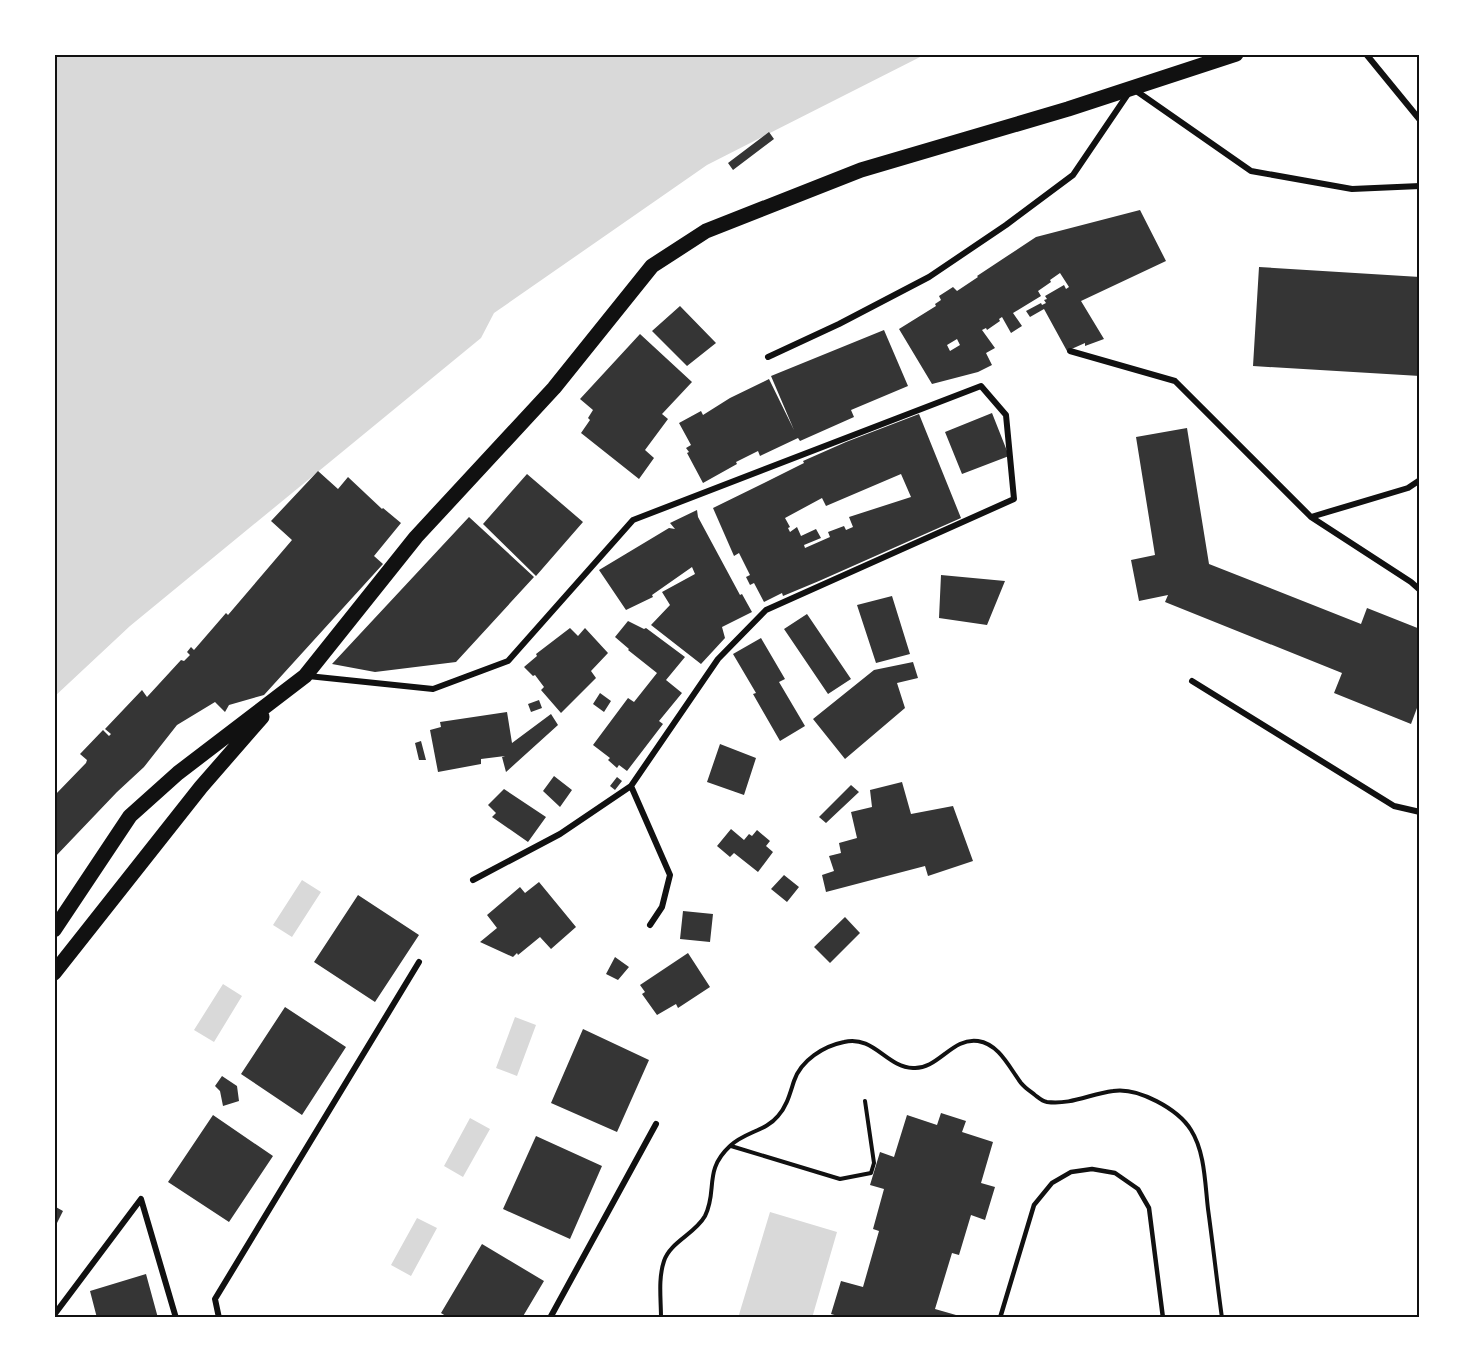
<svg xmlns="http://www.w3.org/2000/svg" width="1474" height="1372" font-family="'Varela Round',sans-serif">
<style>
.water{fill:#d9d9d9}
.building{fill:#353535;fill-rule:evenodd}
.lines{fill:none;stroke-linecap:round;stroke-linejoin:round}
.path{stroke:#111;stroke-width:4}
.service{stroke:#111;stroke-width:4.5}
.minor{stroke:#111;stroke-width:6}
.primary{stroke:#111;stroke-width:15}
.neatline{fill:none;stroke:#111;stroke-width:2}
</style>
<rect width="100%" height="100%" fill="#fff"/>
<path class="water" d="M54,54H926L707,165L494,313L481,338L130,626L54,697Z
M302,880L321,892L292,937L273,925Z
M223,984L242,996L214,1042L194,1030Z
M515,1017L536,1025L517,1076L496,1068Z
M470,1118L490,1129L463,1177L444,1166Z
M770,1212L837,1232L812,1318H738Z
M417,1218L437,1228L411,1276L391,1265Z"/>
<path class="building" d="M769,132L774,139L733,170L728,163Z
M1140,210L1166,261L1081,301L1104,339L1085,346V343L1067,351L1044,309L1030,317L1026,311L1041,303L1042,305L1046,303L1044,300L1047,299L1045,296L1064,285L1066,289L1069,287L1060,273L1050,280L1051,282L1038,291L1041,296L1013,313L1022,326L1011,333L1002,317L999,319L1000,321L987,330L986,328L982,330L995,348L986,353L992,365L978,372L932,384L899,329L936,306L935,304L941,300L939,296L953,287L957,291L978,277L977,276L1036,237ZM957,339L960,345L950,351L947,345Z
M1259,267L1420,277V376L1253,366Z
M680,306L716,343L687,366L652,331Z
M884,330L908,386L851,410L854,417L800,441L798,438L760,456L758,451L736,462L737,464L703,483L687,453L689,452L686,448L691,445L679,423L701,411L703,415L730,398L769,379L794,430L771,376Z
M640,334L692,382L662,414L668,419L645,450L654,458L639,479L581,433L590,420L588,418L593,410L580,399Z
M992,413L1009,456L962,474L945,432Z
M919,414L961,518L819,581L783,596L782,593L764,602L754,583L750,585L746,577L750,575L739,553L734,556L713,508L776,477L804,463L803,461L846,442ZM901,474L911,497L849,517L853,527L846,530L844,526L828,532L830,537L805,548L804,545L821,538L816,529L801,536L797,527L790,532L788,528L790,527L785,518L822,498L826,506Z
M1187,428L1209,564L1361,624L1367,608L1420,629V700L1411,724L1334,693L1342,673L1165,602L1168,595L1139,601L1131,560L1155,555L1136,437Z
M318,471L338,489L348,477L382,509L383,508L401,523L374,556L383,564L264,695L229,705L225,712L215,702L177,725L144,767L117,792L54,858V796L86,763L87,760L80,754L103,730L109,736L111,734L105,729L142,690L147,697L181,660L184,661L190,655L187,652L191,647L194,650L226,613L228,615L292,540L271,521Z
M527,474L583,522L536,576L483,524Z
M697,510L698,517L740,595L742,594L752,612L722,627L725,638L701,664L651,625L670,605L662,592L695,574L692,567L652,595L653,597L626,610L599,570L669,528L675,529L670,523Z
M469,517L534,577L456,662L375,672L332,664Z
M941,575L1005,581L987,625L939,618Z
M892,596L910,654L876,663L857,605Z
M807,614L851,679L828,694L784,629Z
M628,621L644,629L646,628L685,657L666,680L682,693L659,721L663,724L627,771L619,765L617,768L608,760L610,758L593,745L628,698L634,702L657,673L628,650L629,649L615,637Z
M570,628L578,636L585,628L608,653L591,671L596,678L561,713L541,690L544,687L535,675L533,676L524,667L537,656L536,654Z
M761,638L785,679L779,682L805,726L780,741L753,694L756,693L733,654Z
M913,662L918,678L897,683L905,708L845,759L813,719L874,670Z
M600,693L611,701L604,712L593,704Z
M539,700L542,708L531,712L528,704Z
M507,712L512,743L551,714L558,725L506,772L502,757L505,756L481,759V764L438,772L430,730L441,727L440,722Z
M421,741L426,760H419L415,743Z
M720,744L756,758L744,795L707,782Z
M554,776L572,790L560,807L543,791Z
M617,777L622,781L615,790L610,786Z
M902,782L911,814L953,806L973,861L928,876L925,866L826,892L822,875L834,871L829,856L841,853L839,843L857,838L851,812L872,807L870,790Z
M851,785L859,792L826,823L819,817Z
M504,789L546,817L528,842L492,817L496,813L488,805Z
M731,829L744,840L749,834L752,836L757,830L770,841L766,846L773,852L758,872L734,853L730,857L717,846Z
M784,875L799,887L787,902L771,889Z
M539,882L576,927L551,949L540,937L518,955L517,953L513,957L480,942L497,928L487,915L520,887L525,893Z
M358,895L419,935L375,1002L314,962Z
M683,911L713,914L710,942L680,939Z
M845,917L860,933L830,963L814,947Z
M688,953L710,987L678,1008L676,1004L657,1015L642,994L645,992L640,985Z
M615,957L629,967L618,980L606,974Z
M285,1007L346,1047L302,1115L241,1074Z
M583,1029L649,1060L617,1132L551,1103Z
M222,1076L237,1086L239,1101L223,1106L220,1091L215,1086Z
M941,1113L966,1121L962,1132L993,1142L981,1183L995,1187L985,1220L971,1215L959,1255L952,1253L935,1309L956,1315V1318H845L831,1314L841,1281L863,1287L879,1231L873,1229L884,1189L870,1185L880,1152L894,1157L907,1115L937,1125Z
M213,1115L273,1156L229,1222L168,1182Z
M536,1136L602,1166L570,1239L503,1209Z
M54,1206L63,1211L54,1229Z
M482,1244L544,1281L522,1318H449L441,1313Z
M146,1274L158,1318H97L90,1291Z"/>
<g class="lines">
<path class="path" d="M731,1146L840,1179L871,1173L874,1163L865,1101
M661,1318C661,1299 658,1279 664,1261C670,1242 695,1234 705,1216C718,1190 703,1171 730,1146C744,1132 766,1131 778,1116C787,1106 790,1093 794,1081C801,1060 824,1046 844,1042C874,1035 886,1067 913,1068C938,1070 952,1037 978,1041C999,1044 1009,1067 1021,1083C1025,1088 1030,1091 1035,1095C1039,1098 1042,1101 1047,1102C1071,1105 1090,1094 1113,1091C1138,1087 1178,1109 1191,1130C1205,1152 1205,1184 1208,1209C1213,1245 1217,1282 1222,1318"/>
<path class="service" d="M1000,1318L1034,1205L1052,1183L1071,1172L1092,1169L1115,1173L1138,1189L1149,1208L1163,1318"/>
<path class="minor" d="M1366,54L1420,120
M1070,351L1175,381L1311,517L1408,488L1420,480
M768,357L839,324L929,277L1006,225L1073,175L1132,88L1251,171L1352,189L1420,186
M1311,517L1411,582L1420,590
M308,676L433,689L508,661L633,520L981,386L1006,415L1014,499L766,610L718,659L631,786L560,834L473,880
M1192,681L1394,806L1420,812
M631,786L670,875L662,907L650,925
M54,1315L141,1199L176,1318
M219,1318L215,1299L419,962
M550,1318L656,1124"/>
<path class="primary" d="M54,930L130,816L178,773L305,676L416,537L554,388L652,266L706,231L861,170L1068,109L1236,54
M54,973L201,787L262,717"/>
</g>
<rect width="1474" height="1372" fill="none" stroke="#ffffff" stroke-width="111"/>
<rect x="56" y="56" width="1362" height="1260" class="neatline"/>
</svg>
